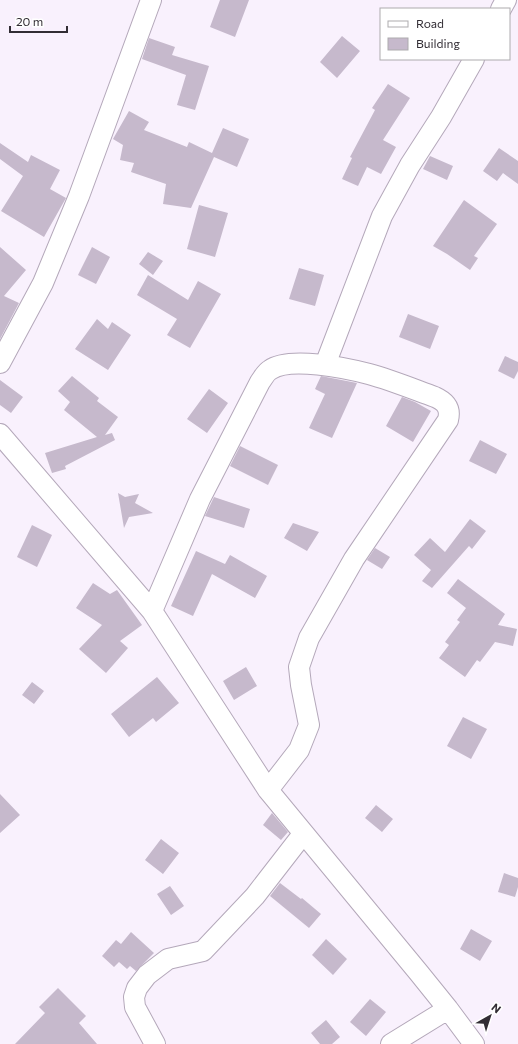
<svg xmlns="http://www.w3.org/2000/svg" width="518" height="1044" font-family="Commissioner,sans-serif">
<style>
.building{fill:#c6b9cc}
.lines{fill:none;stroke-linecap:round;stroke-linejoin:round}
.minor-casing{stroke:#b4a8ba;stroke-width:22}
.minor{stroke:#fff;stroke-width:20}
</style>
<rect width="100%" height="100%" fill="#f9f1fd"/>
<path class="building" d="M220,0H249L235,37L210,27Z
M342,36L360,51L337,78L320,62Z
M149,38L175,47L172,55L209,66L195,110L177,105L186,75L142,59Z
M388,84L410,98L383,140L396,147L381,174L367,167L358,186L342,179L352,158L350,157L375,110L372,108Z
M129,111L149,122L144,130L187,147L189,142L212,153L223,128L249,139L237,167L214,157L191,208L163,204L166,184L131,172L134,163L120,160L123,145L113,139Z
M0,143L28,162L31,155L60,170L50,189L66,198L44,237L1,211L23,176L0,159Z
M499,148L518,161V184L503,173L497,181L483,171Z
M430,156L453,166L447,180L423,169Z
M464,200L497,224L474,256L478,258L470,270L447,254L433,246Z
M199,205L228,213L215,257L187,249Z
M0,247L26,270L4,296L19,303L0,339Z
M92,247L110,257L96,284L78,275Z
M148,252L163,261L153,275L139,264Z
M299,268L324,275L315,306L289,299Z
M148,275L188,300L198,281L221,294L190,348L167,335L177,319L137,295Z
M408,314L439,326L430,349L399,337Z
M97,319L108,329L112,322L131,335L108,370L75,349Z
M505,356L518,362V371L514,379L498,371Z
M72,376L99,398L97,401L118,417L105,435L112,433L115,440L65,466L66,469L52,473L45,453L97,437L64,410L70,402L58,391Z
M321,376L357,383L332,438L309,428L325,394L315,389Z
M0,380L23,397L11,413L0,405Z
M209,389L228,403L207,433L187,419Z
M402,397L415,402L431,411L413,442L386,426Z
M480,440L507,454L496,474L469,461Z
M240,446L278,465L268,485L230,466Z
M118,493L125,497L139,494L135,503L153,513L129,517L124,528Z
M214,497L250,509L244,528L205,516Z
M470,519L486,531L472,549L469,546L432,588L422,581L431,570L414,555L430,538L445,552Z
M293,523L319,532L307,551L284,538Z
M32,525L52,535L37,567L17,557Z
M375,548L390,557L382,569L367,560Z
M196,551L225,564L230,555L267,576L255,598L212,574L193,616L171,606Z
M458,579L505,614L498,625L517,629L513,646L495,642L480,662L477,660L465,677L439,658L449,645L445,642L460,622L457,620L466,608L447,593Z
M93,583L110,594L117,590L142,625L120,641L128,648L106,673L79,649L102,625L76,608Z
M246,667L257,686L234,700L223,681Z
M157,677L179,703L156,722L153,718L129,737L111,714Z
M32,682L44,691L34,704L22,695Z
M463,717L487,729L471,759L447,746Z
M0,794L20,815L0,833Z
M376,805L393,819L382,832L365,818Z
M272,813L288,832L281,840L263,825Z
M161,839L179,853L163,874L145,860Z
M504,873L518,878V887L515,897L498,892Z
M280,883L301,899L302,898L321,914L309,928L270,896Z
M170,886L184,906L171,915L157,894Z
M471,929L492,941L480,961L460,949Z
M131,932L154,953L136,971L130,966L127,969L119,962L114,967L102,956L116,940L121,944Z
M326,939L347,959L333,975L312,955Z
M58,988L86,1016L79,1023L97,1044H15L45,1013L39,1007Z
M370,999L386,1012L366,1036L350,1022Z
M326,1020L340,1037L332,1044H320L311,1033Z"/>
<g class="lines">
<defs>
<path id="minor" d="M501,9L506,0
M0,363L43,283L79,196L151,0
M325,365L382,216L410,165L441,117L474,59
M0,434L152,611L268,790L419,973L448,1009L474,1044
M152,611L200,499L260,382C263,378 266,372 270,370C289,356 346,368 369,374C391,380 413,389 435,397C446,402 451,408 448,420L354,559L309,638L299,667L301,685L309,725L299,750L268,790
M155,1044L135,1007L134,997L137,988L147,975L168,959L203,951L255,896L303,834
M391,1044L448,1009"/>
</defs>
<use href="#minor" class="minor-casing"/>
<use href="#minor" class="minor"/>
</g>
<rect x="380" y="8" width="130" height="52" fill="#ffffff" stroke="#adabae"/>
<rect x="388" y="21" width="20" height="6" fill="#ffffff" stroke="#adabae"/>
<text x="416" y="28" font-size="12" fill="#322d34">Road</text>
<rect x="388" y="38" width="20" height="12" fill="#c6b9cc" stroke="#adabae"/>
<text x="416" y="48" font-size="12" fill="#322d34">Building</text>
<g transform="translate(490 1016) rotate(39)" stroke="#ffffff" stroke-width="3" paint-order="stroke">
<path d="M0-3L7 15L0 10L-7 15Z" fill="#322d34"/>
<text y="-6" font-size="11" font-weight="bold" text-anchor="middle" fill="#322d34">N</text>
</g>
<path d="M10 26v6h57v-6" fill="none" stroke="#322d34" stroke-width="2"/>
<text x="16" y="26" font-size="12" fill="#322d34" stroke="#ffffff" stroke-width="3" paint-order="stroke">20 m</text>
</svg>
